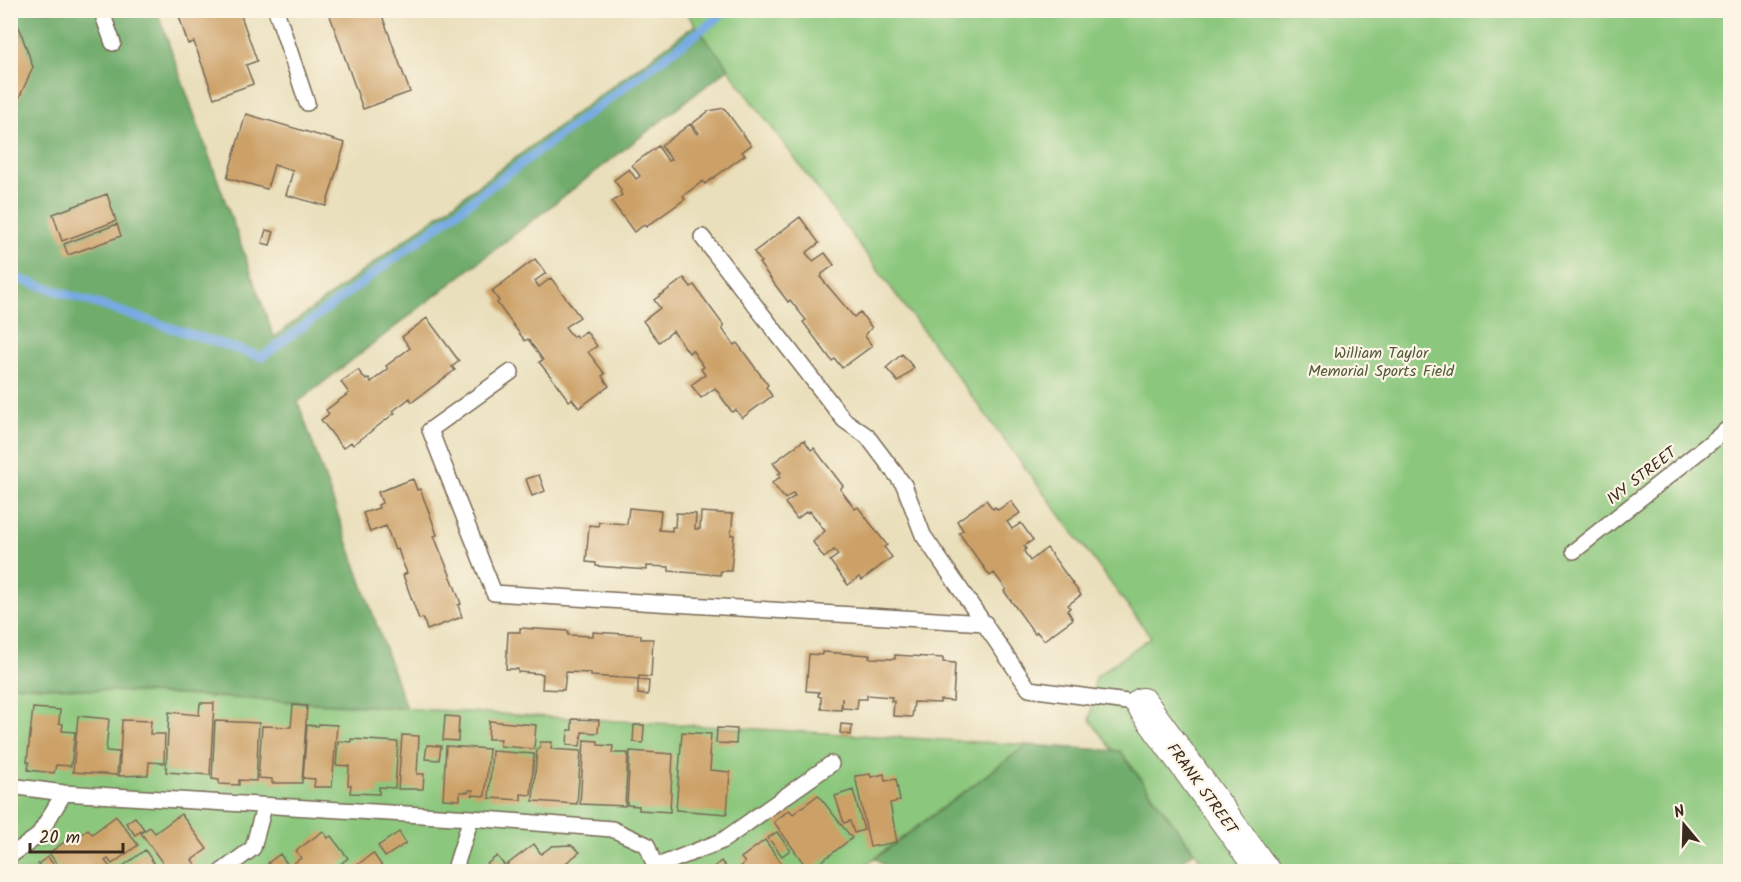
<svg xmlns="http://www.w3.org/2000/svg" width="1741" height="882" font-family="Kalam,sans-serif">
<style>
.green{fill:#8bc77d;stroke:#63784e;stroke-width:1.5}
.forest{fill:#70ac6c;stroke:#566b45;stroke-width:1.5}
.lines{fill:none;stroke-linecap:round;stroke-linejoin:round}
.stream{stroke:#77aae3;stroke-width:9}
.building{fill:#cca066}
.lane-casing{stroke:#786955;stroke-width:18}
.street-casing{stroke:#786955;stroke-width:34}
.lane{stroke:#fff;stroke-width:15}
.street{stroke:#fff;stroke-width:32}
.labels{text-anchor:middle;stroke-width:4.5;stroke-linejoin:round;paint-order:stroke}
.park-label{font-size:16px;fill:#53593a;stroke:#fcf5e5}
.street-label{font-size:16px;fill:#3b2a1e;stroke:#fcf5e5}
</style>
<rect width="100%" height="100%" fill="#fcf5e5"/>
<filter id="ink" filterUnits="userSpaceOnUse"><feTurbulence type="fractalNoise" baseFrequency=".0167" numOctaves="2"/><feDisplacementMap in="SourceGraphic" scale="12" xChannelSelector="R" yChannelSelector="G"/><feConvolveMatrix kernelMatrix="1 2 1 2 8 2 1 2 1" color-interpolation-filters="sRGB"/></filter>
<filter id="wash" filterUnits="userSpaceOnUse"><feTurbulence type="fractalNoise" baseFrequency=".008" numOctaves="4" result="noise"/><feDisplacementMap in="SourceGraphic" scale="24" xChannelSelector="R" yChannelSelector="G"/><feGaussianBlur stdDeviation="1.35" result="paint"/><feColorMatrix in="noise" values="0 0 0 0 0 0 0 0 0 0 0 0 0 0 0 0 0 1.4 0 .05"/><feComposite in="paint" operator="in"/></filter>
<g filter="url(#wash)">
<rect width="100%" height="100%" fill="#e9dfbb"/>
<path class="green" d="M685,11H1730V871H1209L1120,751L1113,750L1090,720L1095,677L1151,637Z
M10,685L1027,745L857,871H11Z"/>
<path class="forest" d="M10,11H157L274,337L695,25L729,68L298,402L406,708L11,685Z
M1027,745L1120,751L1194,852L1168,872H891L876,858Z"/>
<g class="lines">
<path class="stream" d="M10,276L262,357L728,10"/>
</g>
<g id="blocks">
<path class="building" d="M177,10H239L257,61L246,65L253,84L214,98L194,42L188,44Z
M328,10H380L410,92L363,109Z
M10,23L19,27L33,67L16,105L10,107Z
M724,108L751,145L742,152L745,155L705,184L703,181L683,196L685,199L646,227L644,225L634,232L612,202L622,195L620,192L621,190L614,180L629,169L636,179L639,177L640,176L632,165L658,146L668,161L671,159L661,146L690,124L697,134L699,133L692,124L709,111Z
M246,114L345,143L326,206L286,195L293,171L274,165L267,189L227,178Z
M107,194L116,221L62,241L53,214Z
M800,217L819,243L806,253L813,261L825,253L834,265L822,274L821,278L854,317L860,312L872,328L866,333L865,336L872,346L842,368L835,359L832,361L803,322L806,320L790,300L788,302L759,263L761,262L754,252Z
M117,224L121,236L68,255L64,244Z
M266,230L274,232L270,245L262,243Z
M535,259L546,273L535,281L539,287L551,278L580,317L565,327L573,337L575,335L577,338L586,331L597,346L588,352L605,374L602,376L609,386L579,408L572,399L569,401L555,382L539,362L543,360L528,339L525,341L497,303L499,301L492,291Z
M684,278L691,287L694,285L724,326L722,328L728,337L734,345L737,343L768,385L766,387L772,396L742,418L736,410L732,412L715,388L701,398L691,385L705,375L701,369L704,367L692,350L689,353L673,331L659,342L643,321L660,308L654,300Z
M427,318L459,361L452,367L455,370L412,402L410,398L393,411L395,413L353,445L351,442L343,448L321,420L329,414L326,410L349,393L341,382L358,370L366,380L369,378L371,382L388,369L386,366L410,348L402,337Z
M902,354L914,368L898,382L886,368Z
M804,440L811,450L814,448L843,486L840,489L855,509L858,507L887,545L884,547L892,557L862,580L859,577L848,585L830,561L838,555L837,553L834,550L824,558L813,542L825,531L810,511L808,513L807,511L797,519L785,503L795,496L793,493L785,499L772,483L780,477L778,474L781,473L773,463Z
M539,475L545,491L532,496L526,479Z
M413,479L417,490L420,489L429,512L437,535L434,536L453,582L461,604L458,605L462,617L427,630L423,618L419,619L403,575L407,573L402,561L398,549L395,550L386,526L370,532L363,513L379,508L378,505L382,503L378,492Z
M986,500L993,509L995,507L998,510L1011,501L1020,513L1007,522L1012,529L1021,523L1033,540L1024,546L1026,549L1024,551L1030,561L1047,548L1081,595L1068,605L1070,608L1067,610L1073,619L1044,640L1037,632L1035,634L1004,591L1006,589L994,573L990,576L959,533L963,530L957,521Z
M629,508L661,511L659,530L672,531V527H675L676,513L696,514L695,529H700L701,512L733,514L731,535H734L731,571H721L720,575L669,571V567L647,566V570L596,566V563L586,562L589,525L598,526L599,522L627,524Z
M520,628L568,631V635L593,636V632L641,635V639H653L651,677L639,676V679L591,676V673L566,672L564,690L542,689L543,674L518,672V669H506L508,632H520Z
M822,652L870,655L869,658L895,659V655L943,658V662L955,663L953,701L940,700V703L914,702L912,717L893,716L894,701H891L892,697L867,695V699H858L857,709L842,708V698L841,710L821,709V697L818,696L819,692L806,691L809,654L822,655Z
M638,680L649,681L648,695L638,694Z
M200,703H214L210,775L166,772L169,712L199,715Z
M293,705L307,706L302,783H272V779L258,778L262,726L291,727Z
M33,708L60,710L59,723L63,724L62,731L75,732L71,766L56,765L54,773L28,770L29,762H27Z
M78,716L109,719L106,751L119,752L117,775L73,772Z
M445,716L459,717L458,741L443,740Z
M572,719L599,720L598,733L582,732L580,746L567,745L568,730H572Z
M122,720L151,721L150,734H165L164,763L149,762L148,775L119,776Z
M215,721L259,723L256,781L239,780V785L219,784V780L212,779Z
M489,721L536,725L534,749L500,746L501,739H488Z
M319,724L337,725L332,787H314L315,779L303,778L307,725L318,726Z
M841,724L852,725L851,735L840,733Z
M634,725H644L643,743L633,742Z
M717,728L737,729L736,744L716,743Z
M682,732L711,734L709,756H711L710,770L730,772L727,814L676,810Z
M402,735L419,736L417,774H424L423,789H398Z
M351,739L398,742L395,788L379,787V794L350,793L351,785H348L349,766L336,765L338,741L351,742Z
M584,740L598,741V745L613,746L612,753H628L625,806L580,804Z
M540,742H552L551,749L581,751L577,804L533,801L537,748H540Z
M427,745L441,746L439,760L425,759Z
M446,746L489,749L485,796L472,795L473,790H469V792H460V800L443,799Z
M492,751L534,754L531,795L521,794V800L489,798Z
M630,751L673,754L670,812L639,810V806L627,805Z
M870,774L871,777L884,774L885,781L896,779L900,801L890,803L897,842L870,847L855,776Z
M853,790L864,830L854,833L850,821L844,823L835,796Z
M818,795L852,838L809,871L774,822L789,810L793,814Z
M181,814L207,849L192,860L196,865L187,872H165L161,867L164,865L141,833L150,827L155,833Z
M116,816L138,845L112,864L108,859L105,861L110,867L105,872H102L98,866L97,867L100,872H63L49,853L73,836L75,839L88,829L92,834Z
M135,817L144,829L135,835L126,823Z
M323,831L328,838L331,836L348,858L330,872H300L294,863L301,858L296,851Z
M399,832L406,843L385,857L378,846Z
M777,832L790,850L782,856L768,838Z
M765,840L788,872H734L745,863L741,858Z
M534,844L541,854L552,846L571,845L580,852L554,872H477L497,856L505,866Z
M145,850L160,872H115Z
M373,853L386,872H348Z
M280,854L293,872H275L268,863Z
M48,857L59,872H44L38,864Z
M721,861L730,872H708Z"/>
</g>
</g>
<g filter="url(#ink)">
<use href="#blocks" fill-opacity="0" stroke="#786955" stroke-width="1.5"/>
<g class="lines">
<defs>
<path id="lane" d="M101,10L113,43
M276,10L307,103
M702,237L844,420L867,436L904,485L923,535L1029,689L1142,704
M511,372L430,430L494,593L985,623
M1574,551L1730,427
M10,786L64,793L471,818L612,829L647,845L655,867L652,872
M10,856L38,836L64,793
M655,867L722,841L831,764
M221,872L253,848L264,807
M452,872L455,869L471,818"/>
<path id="street" d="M1142,704L1264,872"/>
</defs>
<use href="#lane" class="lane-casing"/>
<use href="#street" class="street-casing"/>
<use href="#lane" class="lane"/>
<use href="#street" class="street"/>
</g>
</g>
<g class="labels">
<g class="park-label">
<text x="1381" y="358">William Taylor<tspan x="1381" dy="18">Memorial Sports Field</tspan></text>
</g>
<g class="street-label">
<text transform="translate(1641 475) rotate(-38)" y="6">IVY STREET</text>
<text transform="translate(1203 788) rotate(54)" y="6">FRANK STREET</text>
</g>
</g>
<rect width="1741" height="882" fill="none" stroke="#fcf5e5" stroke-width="36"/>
<g transform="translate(1684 825) rotate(341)" stroke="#fcf5e5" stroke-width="4.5" paint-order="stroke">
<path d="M0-4.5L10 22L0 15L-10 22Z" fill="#3b2a1e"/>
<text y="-9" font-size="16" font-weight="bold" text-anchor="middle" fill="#3b2a1e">N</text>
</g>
<path d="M30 843v9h93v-9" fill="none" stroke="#3b2a1e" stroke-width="3"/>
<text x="39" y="843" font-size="18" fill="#3b2a1e" stroke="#fcf5e5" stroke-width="4.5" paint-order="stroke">20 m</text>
</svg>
